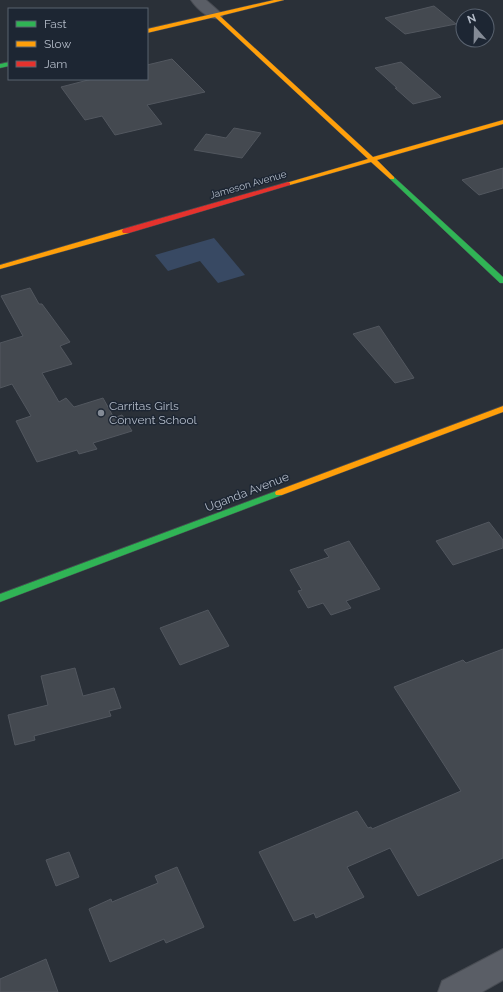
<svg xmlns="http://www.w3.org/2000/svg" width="503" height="992" font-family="Raleway,sans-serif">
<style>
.water{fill:#384963}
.building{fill:#444950;stroke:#52575f}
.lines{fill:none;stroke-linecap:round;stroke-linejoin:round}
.street-casing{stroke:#484c53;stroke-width:2}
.fast-casing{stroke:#484c53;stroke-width:1}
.slow-casing{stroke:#484c53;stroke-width:1}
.jam-casing{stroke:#484c53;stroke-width:1}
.street{fill:#5a5e66;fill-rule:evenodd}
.fast{fill:#30b455;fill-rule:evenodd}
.slow{fill:#ff9f0a;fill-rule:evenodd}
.jam{fill:#e5322d;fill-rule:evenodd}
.poi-dot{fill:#848b96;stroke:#1d2633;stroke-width:1.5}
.labels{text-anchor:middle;stroke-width:3;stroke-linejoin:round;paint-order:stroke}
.far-street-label{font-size:10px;fill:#b4bcc9;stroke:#1d2633}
.poi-label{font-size:12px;fill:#b4bcc9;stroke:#1d2633;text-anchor:start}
.street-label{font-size:12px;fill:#b4bcc9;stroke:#1d2633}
</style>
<rect width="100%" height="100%" fill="#2a3038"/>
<path class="water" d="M214,238L245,275L218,283L200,261L168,271L155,255Z"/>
<path class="building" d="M434,6L456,24L405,34L385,18Z
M172,59L205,92L147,105L162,124L115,135L102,116L85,120L61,87L92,79H147V65Z
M401,62L441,97L413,104L395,88H397L375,68Z
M234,128L261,133L242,158L194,150L206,134L226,138Z
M503,168V188L479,195L462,180Z
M30,288L39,304H42L70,342L60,346L72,364L42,373L59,402L66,398L74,407L103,398L114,418L122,415L132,431L93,443L97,449L79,454L77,450L37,462L16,421L31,416L12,384L0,388V343L23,336L1,296Z
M379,326L414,378L395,383L353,334Z
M489,522L503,540V548L453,565L436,541Z
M349,541L380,589L346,601L351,608L331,615L323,603L308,608L298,591L302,590L290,570L329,557L324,550Z
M208,610L229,646L180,665L160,628Z
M503,649V858L418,896L390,848L347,867L364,897L316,918L314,913L294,921L259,852L357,811L368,828L371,827L372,829L461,791L394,687L463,660L466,663Z
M75,668L83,696L114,688L121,708L109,711L111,716L34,736L35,740L15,745L8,715L48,705L41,676Z
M69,852L79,877L56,886L46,860Z
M177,867L204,927L166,943L164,939L110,962L89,909L111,899L112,902L158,883L155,876Z
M46,959L58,992H0V979Z"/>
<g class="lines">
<defs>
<path id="street" d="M191,0H206L223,15L221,18C210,21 197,9 191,0Z
M503,949V980L482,992H438L442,981Z"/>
<path id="fast" d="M9,62V66L0,68V64Z
M392,176L394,177L503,277V283H500L390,179V177Z
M279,490L283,493L282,495L0,602V594Z"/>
<path id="slow" d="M274,0H284L220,16L373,157L503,120V124L377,160L394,177V179H390L371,162L290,185H286V183L368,159L215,17L147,33V29Z
M123,229H129L130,231L129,233L0,269V265Z
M503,406V412L282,495H276L275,493L276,491Z"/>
<path id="jam" d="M288,182L290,183V185L129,233H123L122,231L123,229Z"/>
</defs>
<use href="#street" class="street-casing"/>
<use href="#fast" class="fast-casing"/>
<use href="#slow" class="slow-casing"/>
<use href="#jam" class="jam-casing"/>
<use href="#street" class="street"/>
<use href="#fast" class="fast"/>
<use href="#slow" class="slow"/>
<use href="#jam" class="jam"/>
</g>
<circle class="poi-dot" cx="101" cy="413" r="4"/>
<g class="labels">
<g class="far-street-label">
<text transform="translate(248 184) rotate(-16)" y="4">Jameson Avenue</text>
</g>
<g class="poi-label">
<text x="109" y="410">Carritas Girls<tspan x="109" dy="14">Convent School</tspan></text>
</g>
<g class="street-label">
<text transform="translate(247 492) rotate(-21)" y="4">Uganda Avenue</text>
</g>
</g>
<rect x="8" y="8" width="140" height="72" fill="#1d2633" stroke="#59626f"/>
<rect x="16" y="21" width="20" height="6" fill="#30b455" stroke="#59626f"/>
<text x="44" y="28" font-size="12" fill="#b4bcc9">Fast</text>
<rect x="16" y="41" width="20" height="6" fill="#ff9f0a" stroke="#59626f"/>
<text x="44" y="48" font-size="12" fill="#b4bcc9">Slow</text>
<rect x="16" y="61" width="20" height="6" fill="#e5322d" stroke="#59626f"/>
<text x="44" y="68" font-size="12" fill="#b4bcc9">Jam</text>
<g transform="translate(475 28) rotate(340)"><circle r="19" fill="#1d2633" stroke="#59626f"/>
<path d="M0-3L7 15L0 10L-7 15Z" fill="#848b96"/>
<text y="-6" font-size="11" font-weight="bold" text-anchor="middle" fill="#b4bcc9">N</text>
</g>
</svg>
